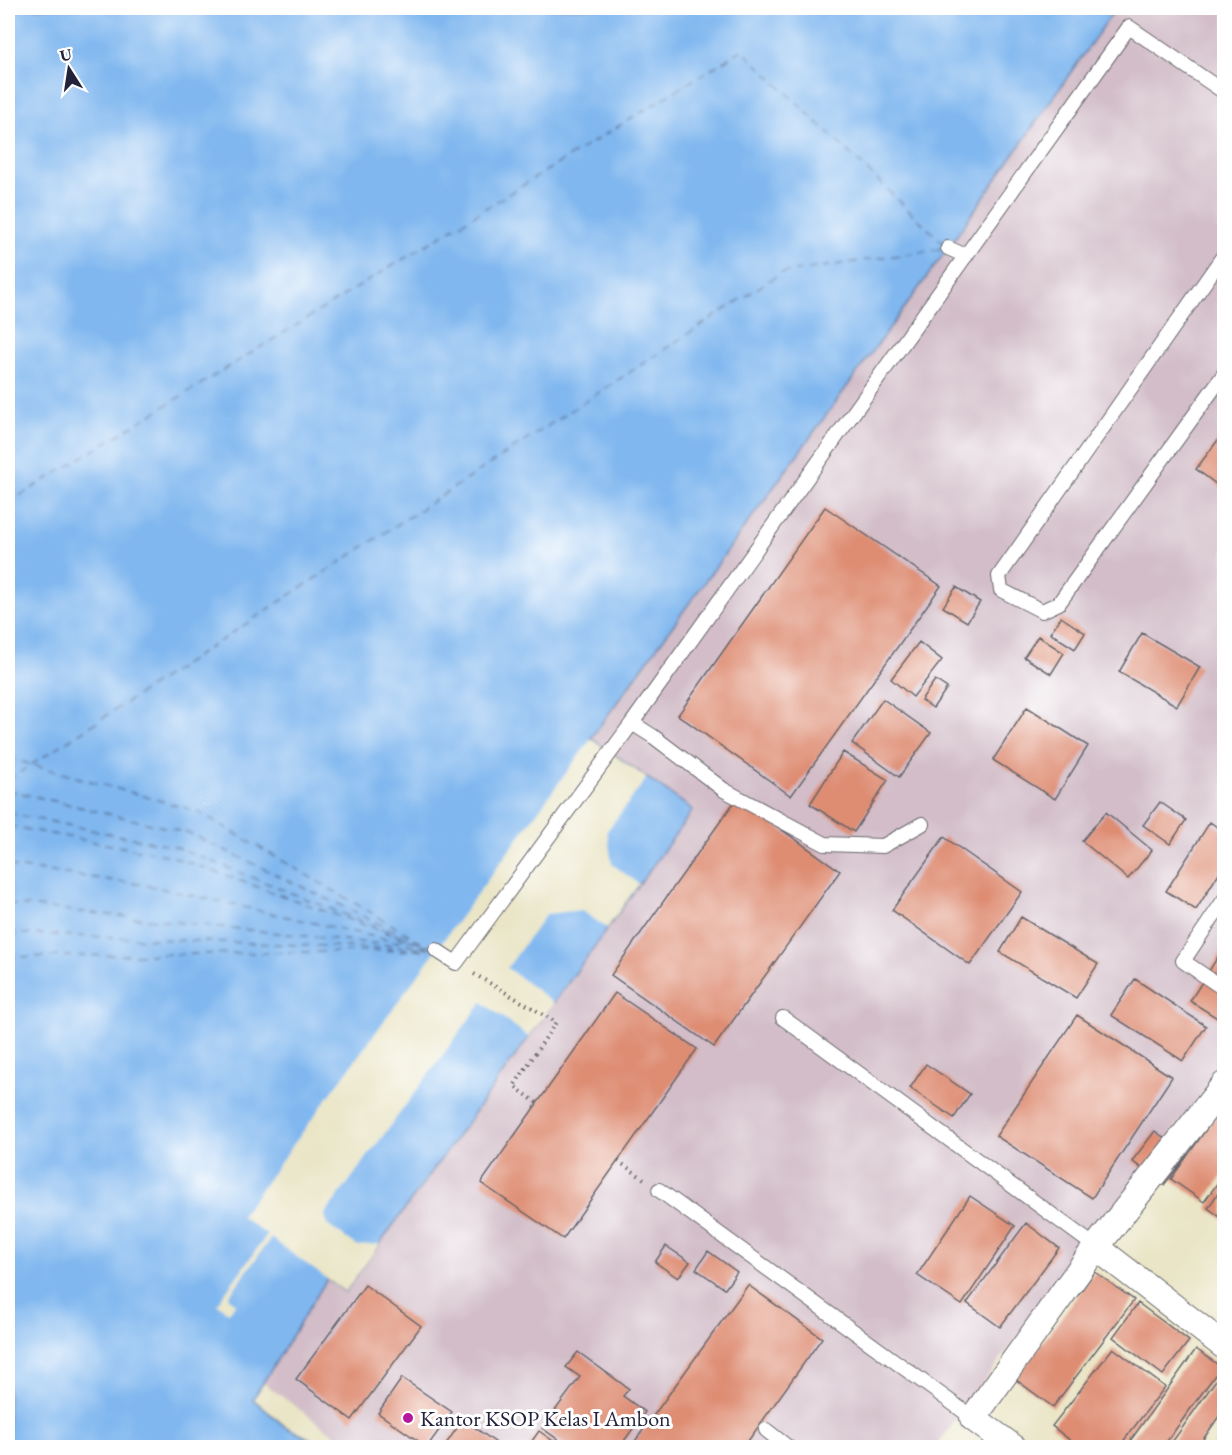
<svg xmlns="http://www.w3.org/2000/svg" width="1232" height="1455" font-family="'EB Garamond',serif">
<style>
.industrial{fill:#d2bdc8}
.water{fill:#80b7ef;stroke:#516c95;stroke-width:1.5}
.pier{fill:#eae5c6}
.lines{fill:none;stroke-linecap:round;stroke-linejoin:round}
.ferry{stroke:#485e83;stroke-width:1.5;stroke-dasharray:8 6;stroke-linecap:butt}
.building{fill:#de8d73}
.lane-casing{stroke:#68666c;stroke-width:16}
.street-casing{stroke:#68666c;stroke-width:28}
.path{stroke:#68666c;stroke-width:4;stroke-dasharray:1.5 4.5;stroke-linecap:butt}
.lane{stroke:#fff;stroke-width:14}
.street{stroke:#fff;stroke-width:26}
.poi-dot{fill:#b5179e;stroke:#fff;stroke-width:2}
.labels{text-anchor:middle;stroke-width:6;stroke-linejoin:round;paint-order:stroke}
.poi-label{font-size:22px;fill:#22223b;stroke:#fff;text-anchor:start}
</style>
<rect width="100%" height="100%" fill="#fff"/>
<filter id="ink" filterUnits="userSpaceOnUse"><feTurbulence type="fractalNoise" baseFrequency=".0167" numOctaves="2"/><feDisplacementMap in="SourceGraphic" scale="12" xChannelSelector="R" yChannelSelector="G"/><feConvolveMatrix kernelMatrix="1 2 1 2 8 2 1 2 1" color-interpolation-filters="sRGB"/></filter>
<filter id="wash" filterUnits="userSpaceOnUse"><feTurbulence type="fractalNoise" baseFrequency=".008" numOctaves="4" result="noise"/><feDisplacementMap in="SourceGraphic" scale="24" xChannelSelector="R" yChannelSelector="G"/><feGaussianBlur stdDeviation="1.35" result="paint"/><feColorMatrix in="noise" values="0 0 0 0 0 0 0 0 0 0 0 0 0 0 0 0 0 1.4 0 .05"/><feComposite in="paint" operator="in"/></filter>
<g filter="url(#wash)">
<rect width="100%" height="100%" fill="#eae5c6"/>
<path class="industrial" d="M1116,8H1224V1066L1095,1231L936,1447H351L172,1316L948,248Z"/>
<path class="water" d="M8,8H1116L948,248L591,738L693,810L345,1292L327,1279L253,1399L286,1427L327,1447H8Z"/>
<path class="pier" d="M591,739L647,778L607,831L612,864L639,884L607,928L581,910L546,914L507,968L554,1003L529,1037L482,1002L325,1214L327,1225L357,1246L380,1244L345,1292L271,1238L228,1297L236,1303L229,1313L217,1304L267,1235L241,1216Z"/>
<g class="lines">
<path class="ferry" d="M8,503L742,50L943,243
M8,758L197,811L430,947
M8,780L781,273L941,249
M8,790L189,833L424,945
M8,813L176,847L429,948
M8,826L171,856L409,941
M8,866L146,885L429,949
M8,904L426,949
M8,933L420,950
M8,957L429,950"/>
</g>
<g id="blocks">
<path class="building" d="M1224,432V490L1196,469Z
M825,507L941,586L791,796L678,715Z
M956,587L980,602L967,622L943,607Z
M1061,617L1085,633L1075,649L1050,633Z
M1142,633L1200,667L1177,706L1119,672Z
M1038,636L1064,653L1051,674L1024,657Z
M919,642L942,660L913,697L891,679Z
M935,680L947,688L933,708L921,700Z
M883,699L931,733L899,777L852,743Z
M1027,707L1088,746L1055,799L993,760Z
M843,752L888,780L854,832L810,804Z
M737,798L840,871L714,1047L611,975Z
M1160,802L1186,820L1170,844L1143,825Z
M1106,812L1152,850L1128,879L1082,841Z
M1210,822L1224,832V865L1196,910L1166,891Z
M944,837L1022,892L970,965L892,910Z
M1021,917L1098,964L1076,998L1000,952Z
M1224,947V1018L1222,1021L1190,1001Z
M1135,979L1206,1026L1183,1061L1111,1015Z
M615,993L697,1049L563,1239L481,1183Z
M1077,1015L1172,1077L1092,1198L996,1136Z
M926,1064L970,1094L954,1118L910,1088Z
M1224,1104V1174L1204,1202L1171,1179Z
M1155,1131L1187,1155L1164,1185L1132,1161Z
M1224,1184V1220L1208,1208Z
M970,1196L1015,1226L962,1305L917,1275Z
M1026,1223L1059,1248L1000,1327L967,1303Z
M666,1246L690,1262L678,1278L655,1262Z
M708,1251L737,1272L725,1289L696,1269Z
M1095,1272L1134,1300L1053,1407L1015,1379Z
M365,1285L421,1326L352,1420L296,1379Z
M748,1285L822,1338L743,1448H630Z
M1138,1303L1189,1341L1163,1375L1113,1337Z
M1113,1348L1165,1387L1118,1448H1080L1052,1426Z
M1196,1349L1221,1367L1162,1448H1125Z
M578,1352L629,1389L623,1396L645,1412L619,1448H570L542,1428L580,1377L566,1367Z
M1223,1370L1224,1409L1197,1448H1168Z
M402,1378L452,1412L427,1447L378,1413Z
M463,1419L503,1448H451L446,1444Z
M1224,1430V1448H1213Z
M539,1431L563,1448H527Z"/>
</g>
</g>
<g filter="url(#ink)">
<use href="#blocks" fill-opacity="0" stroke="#68666c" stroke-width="1.5"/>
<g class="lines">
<defs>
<path id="lane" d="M948,248L966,256
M1224,255L999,576L1001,590L1042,611L1059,603L1224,374
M922,824L883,846L825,844L724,790L654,737L632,723L1129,27L1224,92
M1224,900L1183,961L1224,989
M436,950L456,963L632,723
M783,1018L1096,1247
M659,1190L973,1418
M766,1430L789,1448"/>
<path id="street" d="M1096,1247L1224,1346
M1014,1448L973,1418L1096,1247L1224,1085"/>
</defs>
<use href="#lane" class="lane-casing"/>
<use href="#street" class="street-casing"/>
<path class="path" d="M474,974L556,1022L514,1086L537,1103
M618,1161L644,1179"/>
<use href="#lane" class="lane"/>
<use href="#street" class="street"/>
</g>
</g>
<circle class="poi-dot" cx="408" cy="1418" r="6"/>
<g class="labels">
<g class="poi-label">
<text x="420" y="1426">Kantor KSOP Kelas I Ambon</text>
</g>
</g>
<rect width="1232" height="1455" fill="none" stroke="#fff" stroke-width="30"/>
<g transform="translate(69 69) rotate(348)" stroke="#ffffff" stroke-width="4.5" paint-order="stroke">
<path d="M0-4.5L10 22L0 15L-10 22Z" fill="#22223b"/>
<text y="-9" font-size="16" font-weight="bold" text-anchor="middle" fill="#22223b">U</text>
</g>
</svg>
